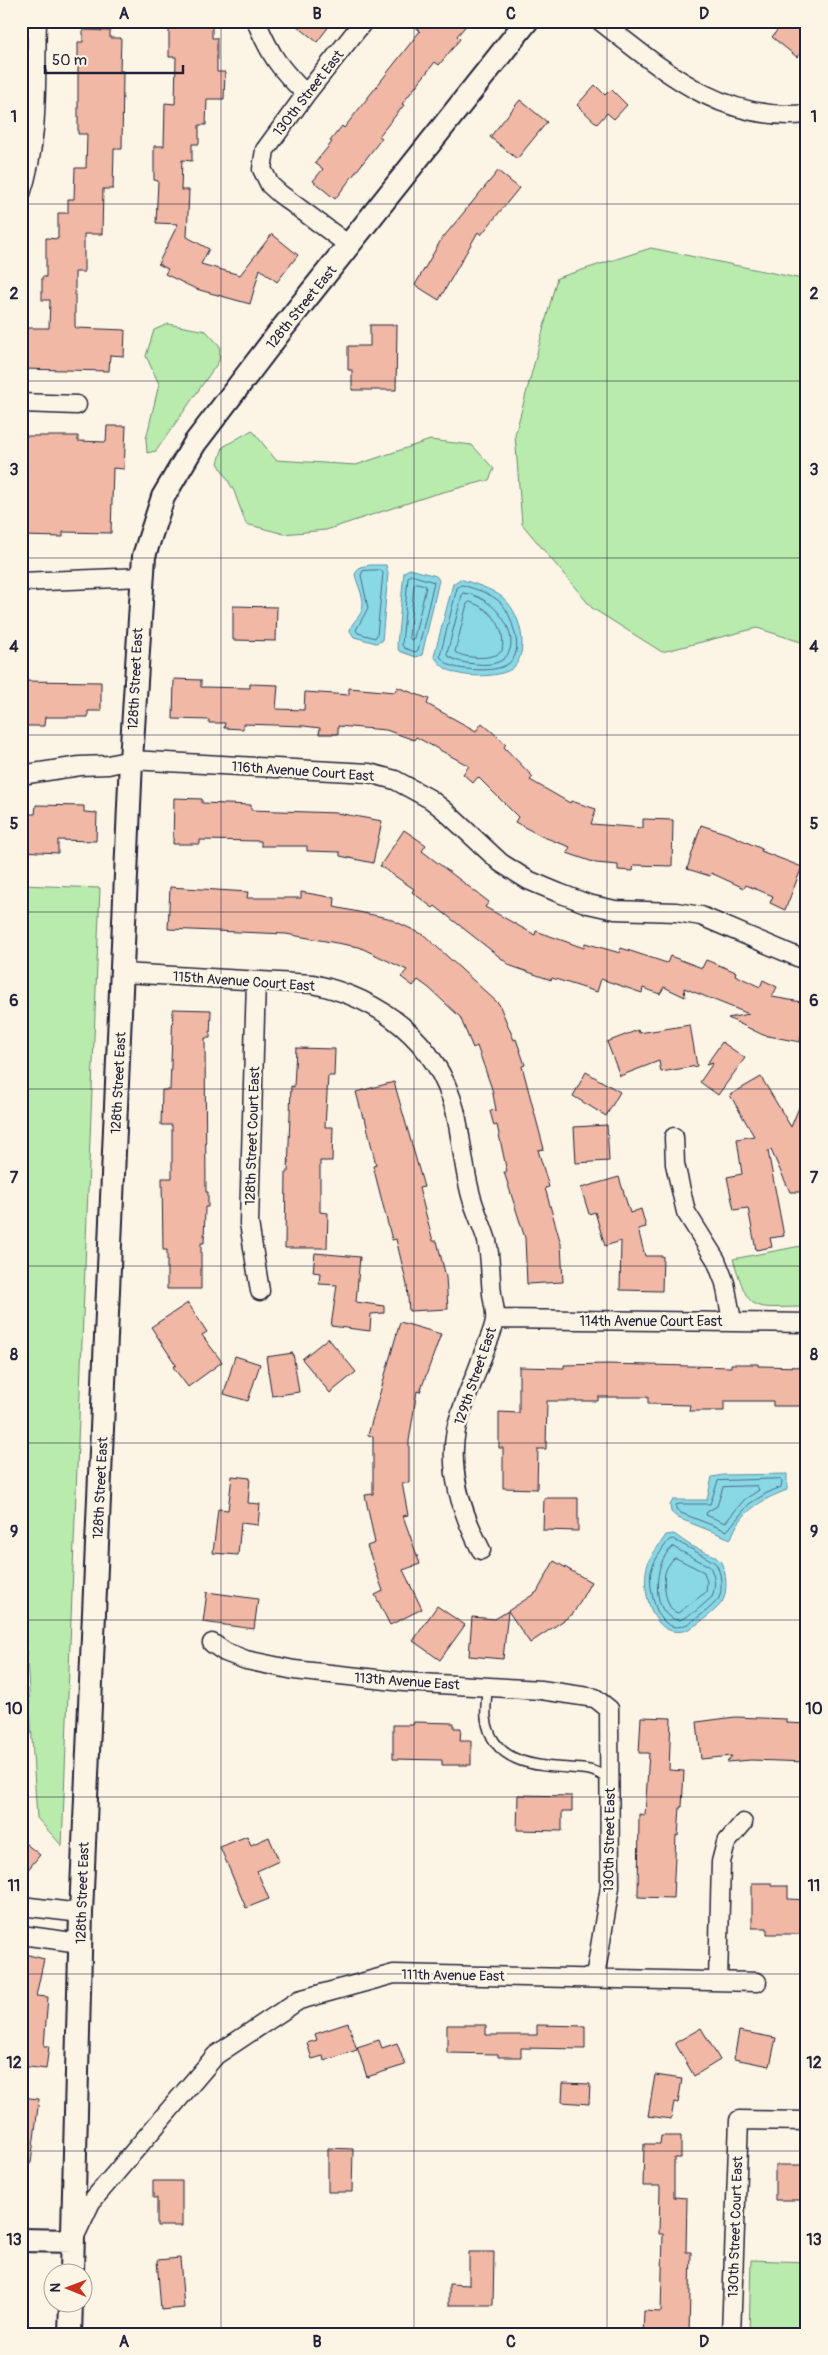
<svg xmlns="http://www.w3.org/2000/svg" width="828" height="2355" font-family="Pangolin,sans-serif">
<style>
.green{fill:#b8ebac;stroke:#6d8674}
.water{fill:#89d8e6;stroke:#608fa2}
.lines{fill:none;stroke-linecap:round;stroke-linejoin:round}
.shore{stroke:#4b6b7f;stroke-width:1}
.building{fill:#f0b8a5;stroke:#22223b}
.service-casing{stroke:#22223b;stroke-width:12}
.minor-casing{stroke:#22223b;stroke-width:21}
.tertiary-casing{stroke:#22223b;stroke-width:26}
.service{stroke:#fcf5e5;stroke-width:9}
.minor{stroke:#fcf5e5;stroke-width:18}
.tertiary{stroke:#fcf5e5;stroke-width:22}
.grid{fill:none;stroke:#22223b;stroke-width:1;stroke-opacity:0.55}
.labels{text-anchor:middle;stroke-width:5;stroke-linejoin:round;paint-order:stroke}
.street-label{font-size:14px;fill:#22223b;stroke:#fcf5e5}
.neatline{fill:none;stroke:#22223b;stroke-width:2}
.grid-label{font-size:16px;text-anchor:middle;font-weight:bold;fill:#22223b}
</style>
<rect width="100%" height="100%" fill="#fcf5e5"/>
<filter id="ink" filterUnits="userSpaceOnUse"><feTurbulence type="fractalNoise" baseFrequency=".02" numOctaves="2"/><feDisplacementMap in="SourceGraphic" scale="10" xChannelSelector="R" yChannelSelector="G"/><feConvolveMatrix kernelMatrix="1 2 1 2 8 2 1 2 1" color-interpolation-filters="sRGB"/></filter>
<g filter="url(#ink)">
<path class="green" d="M651,248L807,280V644L757,628L662,652L592,608L522,524L515,435L557,278Z
M168,324L206,331L220,346L219,361L156,451L147,453L146,439L159,384L146,356L154,330Z
M252,430L276,460L356,465L430,440L472,445L494,469L489,480L432,495L326,530L284,534L246,524L234,491L218,463L223,447Z
M21,885L100,888L62,1846L37,1818L21,1565Z
M806,1245L807,1307C750,1307 751,1316 733,1259Z
M751,2260L807,2262L805,2334H749Z"/>
<path class="water" d="M370,565H386L388,573L382,641L376,643L354,637L350,631C351,622 359,619 362,610C366,599 357,585 355,574L360,567Z
M410,569L436,576L439,580L422,655L416,657L399,651L397,645L404,572Z
M460,579C475,584 490,588 502,597C520,611 530,650 514,667C503,678 464,678 451,671C443,668 439,663 434,656L453,584Z
M787,1474V1490C763,1499 739,1512 731,1539L678,1518L671,1512L670,1505L673,1500H707L712,1477L723,1475Z
M674,1534C680,1538 685,1542 690,1545C700,1551 713,1553 720,1561C727,1570 728,1593 722,1602C717,1610 692,1630 683,1631C653,1637 643,1594 646,1572C647,1559 659,1546 666,1535Z"/>
<g class="lines">
<path class="shore" d="M371,570H381L383,573L377,635L375,638L358,633L356,630L368,608L361,575L363,571Z
M411,575L434,582L418,650L415,652L404,648L402,645L408,577Z
M417,583L425,585L426,587L414,638L411,640L409,637L414,585Z
M462,585C475,589 491,593 501,603C508,610 511,620 514,630C526,669 496,672 466,669C456,668 446,666 440,656L457,588Z
M463,593C509,597 537,671 476,664C465,663 456,662 447,655Z
M470,602C492,609 506,627 502,651C494,660 465,659 455,652L467,604Z
M779,1479L782,1481L781,1487L767,1493L749,1504L727,1531L681,1513L676,1509V1505L679,1504H710L718,1481Z
M757,1486L759,1490L744,1500L725,1523L706,1515L707,1512L717,1506L723,1487Z
M673,1539C681,1544 713,1560 716,1564C721,1571 723,1590 719,1598C714,1606 691,1624 682,1626C657,1634 648,1588 651,1571C654,1560 662,1550 668,1541Z
M673,1547L709,1566C715,1573 716,1588 712,1597L696,1611L680,1620C650,1620 652,1560 673,1547Z
M676,1558L704,1572L707,1582L706,1592L678,1613C666,1611 663,1584 665,1573C666,1568 670,1563 673,1559Z"/>
</g>
<path class="building" d="M169,21H212V38H217V72H225L224,99H207L206,125H199V144H192V161L182,160L181,190H189L187,237L209,249L201,264L240,275L272,234L298,255L277,282L260,269L250,304L196,289L165,274L168,269L158,264L178,224L156,223L158,181L154,180V146H164L165,103L175,104L176,57H169Z
M291,21H333L317,42Z
M409,21H470L457,36L460,39L439,65L435,62L402,104L404,105L379,136L382,138L335,199L313,181L323,169L315,163L332,142L330,141L342,126L344,128L420,31Z
M784,21H807V44L797,57L772,37Z
M83,30L110,31V38H121L120,71H123L122,149H114L113,189H103L102,234H84V272H75V326L76,328L125,330L124,356L110,355L109,371L21,369V328H49L50,300H42V277H46V238L58,239V213H68V199H74L75,168H86L87,134H78V42H83Z
M595,85L605,95L611,89L627,105L614,119L607,113L597,124L577,105Z
M520,100L547,122L517,159L490,137Z
M498,171L519,188L481,235L478,232L439,300L415,285L441,240Z
M370,325H397L396,390H352V370H348V346H370Z
M107,426H126L124,469L113,468L111,533L63,532V537L21,536V436H78V441L106,442Z
M233,606L277,607L276,641L233,640Z
M174,679L201,680V687L250,688V684L278,685L276,709L304,710L305,692L349,695V688L395,692L397,687L429,699L427,704L476,731L482,723L506,744L504,747L533,777L530,780L570,803L571,801L596,809L591,824L643,828V819L673,820L672,866L634,865L633,871L618,870V865L596,863L567,853L570,847L541,836L515,822L518,817L478,777L473,783L463,774L469,766L416,737L414,740L386,730L338,726V734H319L320,728L304,726L243,724V729L224,728L225,723H209V720L173,719Z
M23,681L101,682V711H88V717H45L44,726H22Z
M174,798L202,799V803L251,805V810L337,813L382,821L373,863L340,856V852L307,851V846H261V841L200,840V844H173Z
M36,805L84,806V812L97,813L96,841L58,840V853L21,851L22,814H35Z
M701,825L731,835L762,849L761,851L802,867L785,910L770,903L773,896L746,885L744,888L711,873L710,876L687,869Z
M404,830L426,845L422,851L489,902L485,907L535,935L536,931L584,948L585,943L620,953L621,948L667,963L670,956L702,968L706,960L736,972L735,975L760,987L763,980L777,987L772,997L807,1003L800,1042L763,1035L728,1018L749,1014L684,988L685,997L664,987L660,994L643,988L642,993L601,979L597,992L552,978L551,980L511,966L435,906L433,908L412,892L414,889L380,866Z
M170,887L248,892L247,898H301V892L335,898L334,907L388,918L424,935L499,1004L514,1040L516,1039L525,1065L522,1066L544,1149L538,1150L549,1187L545,1188L561,1244L563,1282L527,1284L525,1238L504,1172H507L497,1125L494,1126L490,1111L496,1110L492,1089L477,1046L473,1048L460,1017L429,988L418,980L413,986L401,977L407,970L359,947L286,934L168,929Z
M173,1009L211,1010L210,1038H205L206,1192H208V1207H205L204,1243H201V1289H167V1250H163L162,1178H172V1125H161L162,1090H170Z
M690,1025L697,1066L661,1072L659,1061L620,1076L607,1042L638,1030L639,1033Z
M722,1042L745,1058L718,1095L700,1082L713,1063L706,1065Z
M296,1048L335,1049L334,1076H328L325,1127H333L332,1161H320V1212L328,1213L327,1248H285L286,1172H288L291,1086L294,1087Z
M586,1072L620,1092L606,1116L573,1096Z
M761,1077L791,1127L807,1088V1192H790L771,1150L768,1151L784,1236L770,1238L772,1247L756,1250L748,1208L734,1210L727,1177L742,1174L737,1139L754,1136L730,1095Z
M394,1082L424,1187L419,1188L433,1241H437L446,1277L448,1309L409,1311L407,1285L396,1239L392,1240L373,1166L376,1165L365,1118H363L356,1092Z
M607,1125L609,1161L576,1163L574,1127Z
M619,1177L630,1213L641,1209L646,1227L638,1229L645,1256H663L662,1291L620,1290L621,1241L605,1246L595,1212L589,1214L581,1188Z
M315,1253L360,1257L356,1302L384,1306V1313L371,1314L370,1331L331,1326L337,1285L319,1284L320,1273L313,1272Z
M188,1303L207,1332L202,1335L222,1362L188,1387L173,1367L176,1365L151,1327Z
M400,1322L441,1334L420,1392L417,1391L409,1441V1483H402L408,1515L403,1516L420,1564L403,1570L422,1609L390,1625L375,1595L383,1591L367,1546L375,1543L365,1495L373,1494V1436L368,1435Z
M328,1338L356,1372L330,1393L302,1359Z
M293,1353L299,1392L272,1396L266,1357Z
M235,1356L260,1364L248,1401L224,1394Z
M607,1364L731,1367V1364H758V1366L807,1367V1406H773V1401H724V1411H689L690,1405L648,1404V1397H598V1401H547L546,1449H538L537,1489L503,1488V1448H499V1412L519,1413V1367L564,1368V1365Z
M232,1476L250,1478L248,1503L260,1504L258,1525L241,1523L238,1555L213,1553L218,1509L228,1510Z
M544,1498H578V1531L543,1530Z
M554,1561L591,1582L573,1614L530,1643L508,1611L537,1592Z
M207,1592L258,1599L254,1629L203,1622Z
M437,1606L465,1625L440,1660L413,1641Z
M508,1611L503,1659L469,1656L472,1617L495,1619Z
M641,1717L671,1718L669,1770L684,1771L682,1807H680L678,1836L676,1835L673,1898L638,1897L639,1814L645,1815L649,1753H639Z
M735,1717L786,1719V1723L807,1724V1762L751,1760L727,1762L732,1756L701,1759L697,1722Z
M414,1722L454,1723V1728H461L460,1741H471V1765H442V1760L393,1759V1725H413Z
M518,1795L572,1796V1811H562V1831L517,1830Z
M247,1836L251,1845L269,1837L279,1861L257,1871L269,1899L246,1908L220,1847Z
M21,1840L40,1855L21,1878Z
M752,1883H771V1886H788V1899L807,1900V1934H767V1928H752Z
M21,1953L44,1959L36,1996L48,1997L44,2046H49L46,2069L21,2066Z
M348,2023L357,2050L324,2061L323,2056L312,2059L307,2043L317,2040L315,2034Z
M447,2025H486V2035H537V2025L585,2026V2049L521,2048V2057H498V2054L447,2053Z
M701,2028L720,2060L694,2076L675,2043Z
M739,2031L776,2038L770,2066L734,2059Z
M379,2040L382,2048L397,2043L405,2065L367,2077L357,2047Z
M655,2075L682,2079L678,2103L674,2102L671,2119L648,2116Z
M563,2083L590,2084L589,2104L562,2102Z
M21,2097L39,2099L31,2163H21Z
M661,2136H681V2158H674V2197L687,2198L686,2252H691L689,2334H643L644,2311L661,2312L663,2234H659L660,2186H643L644,2144H660Z
M328,2148L353,2149L352,2192H328Z
M775,2165H806V2200H775Z
M153,2181H182V2226H157V2198H153Z
M469,2252H494L493,2305H449V2284L469,2285Z
M180,2258L184,2308L161,2310L157,2260Z"/>
<g class="lines">
<defs>
<path id="service" d="M487,1686C487,1697 485,1708 486,1718C492,1763 534,1766 570,1768C586,1769 597,1769 609,1781"/>
<path id="minor" d="M256,21C271,56 279,68 306,94
M600,21C663,70 721,123 807,114
M21,194C40,138 35,79 37,21
M350,246L280,194L270,185L262,169L265,150L306,94L364,21
M21,403L77,405
M21,582L142,577
M21,775L80,766L108,765L131,760L369,773L395,780L430,799L444,810L501,863L528,880L559,893L588,904L615,910L676,912L701,916L807,961
M123,973L313,984C381,999 436,1040 455,1110C462,1139 463,1169 472,1199C476,1213 483,1227 487,1241C491,1259 490,1276 492,1294C493,1302 496,1312 495,1320C493,1334 484,1349 480,1363C472,1385 461,1407 456,1430C448,1472 462,1513 481,1550
M256,981L249,1223L260,1291
M674,1137L675,1164L686,1212L716,1260L725,1283L732,1321
M495,1319L807,1323
M212,1643L225,1652L246,1660L294,1670L404,1682L541,1690L595,1698L609,1709L610,1887L595,1977
M21,1906L81,1913
M21,1935L80,1943
M718,1981L721,1862L726,1843L743,1823
M74,2238L91,2202L216,2055L299,2000L394,1974L757,1982
M731,2334L739,2120L807,2121"/>
<path id="tertiary" d="M21,2240L73,2241
M72,2272L81,1913L131,760L144,556L163,497L195,443L282,329L527,21
M70,2334L71,2302"/>
</defs>
<use href="#service" class="service-casing"/>
<use href="#minor" class="minor-casing"/>
<use href="#tertiary" class="tertiary-casing"/>
<use href="#service" class="service"/>
<use href="#minor" class="minor"/>
<use href="#tertiary" class="tertiary"/>
</g>
</g>
<path class="grid" d="M221,21V2334M414,21V2334M607,21V2334M21,204H807M21,381H807M21,558H807M21,735H807M21,912H807M21,1089H807M21,1266H807M21,1443H807M21,1620H807M21,1797H807M21,1974H807M21,2151H807"/>
<g class="labels">
<g class="street-label">
<text transform="translate(308 93) rotate(-52)" y="5">130th Street East</text>
<text transform="translate(301 307) rotate(-51)" y="5">128th Street East</text>
<text transform="translate(135 679) rotate(-87)" y="5">128th Street East</text>
<text transform="translate(303 771) rotate(4)" y="5">116th Avenue Court East</text>
<text transform="translate(244 981) rotate(4)" y="5">115th Avenue Court East</text>
<text transform="translate(118 1083) rotate(-87)" y="5">128th Street East</text>
<text transform="translate(252 1136) rotate(-88)" y="5">128th Street Court East</text>
<text x="651" y="1326">114th Avenue Court East</text>
<text transform="translate(475 1376) rotate(-71)" y="5">129th Street East</text>
<text transform="translate(100 1488) rotate(-87)" y="5">128th Street East</text>
<text transform="translate(407 1681) rotate(4)" y="5">113th Avenue East</text>
<text transform="translate(609 1840) rotate(-89)" y="5">130th Street East</text>
<text transform="translate(82 1893) rotate(-88)" y="5">128th Street East</text>
<text transform="translate(453 1975) rotate(1)" y="5">111th Avenue East</text>
<text transform="translate(735 2227) rotate(-88)" y="5">130th Street Court East</text>
</g>
</g>
<rect width="828" height="2355" fill="none" stroke="#fcf5e5" stroke-width="55"/>
<g transform="translate(68 2288) rotate(271)"><circle r="24" fill="#fcf5e5" stroke="#a5a1a1"/>
<path d="M0-4L9 19L0 12L-9 19Z" fill="#c8321e"/>
<text y="-8" font-size="14" font-weight="bold" text-anchor="middle" fill="#22223b">N</text>
</g>
<path d="M45 65v8h138v-8" fill="none" stroke="#22223b" stroke-width="2.5"/>
<text x="52" y="65" font-size="15" fill="#22223b" stroke="#fcf5e5" stroke-width="4" paint-order="stroke">50 m</text>
<rect x="28" y="28" width="772" height="2300" class="neatline"/>
<g class="grid-label">
<text x="124" y="19">A</text>
<text x="317" y="19">B</text>
<text x="511" y="19">C</text>
<text x="704" y="19">D</text>
<text x="14" y="122">1</text>
<text x="814" y="122">1</text>
<text x="14" y="299">2</text>
<text x="814" y="299">2</text>
<text x="14" y="475">3</text>
<text x="814" y="475">3</text>
<text x="14" y="652">4</text>
<text x="814" y="652">4</text>
<text x="14" y="829">5</text>
<text x="814" y="829">5</text>
<text x="14" y="1006">6</text>
<text x="814" y="1006">6</text>
<text x="14" y="1183">7</text>
<text x="814" y="1183">7</text>
<text x="14" y="1360">8</text>
<text x="814" y="1360">8</text>
<text x="14" y="1537">9</text>
<text x="814" y="1537">9</text>
<text x="14" y="1714">10</text>
<text x="814" y="1714">10</text>
<text x="14" y="1891">11</text>
<text x="814" y="1891">11</text>
<text x="14" y="2068">12</text>
<text x="814" y="2068">12</text>
<text x="14" y="2245">13</text>
<text x="814" y="2245">13</text>
<text x="124" y="2347">A</text>
<text x="317" y="2347">B</text>
<text x="511" y="2347">C</text>
<text x="704" y="2347">D</text>
</g>
</svg>
